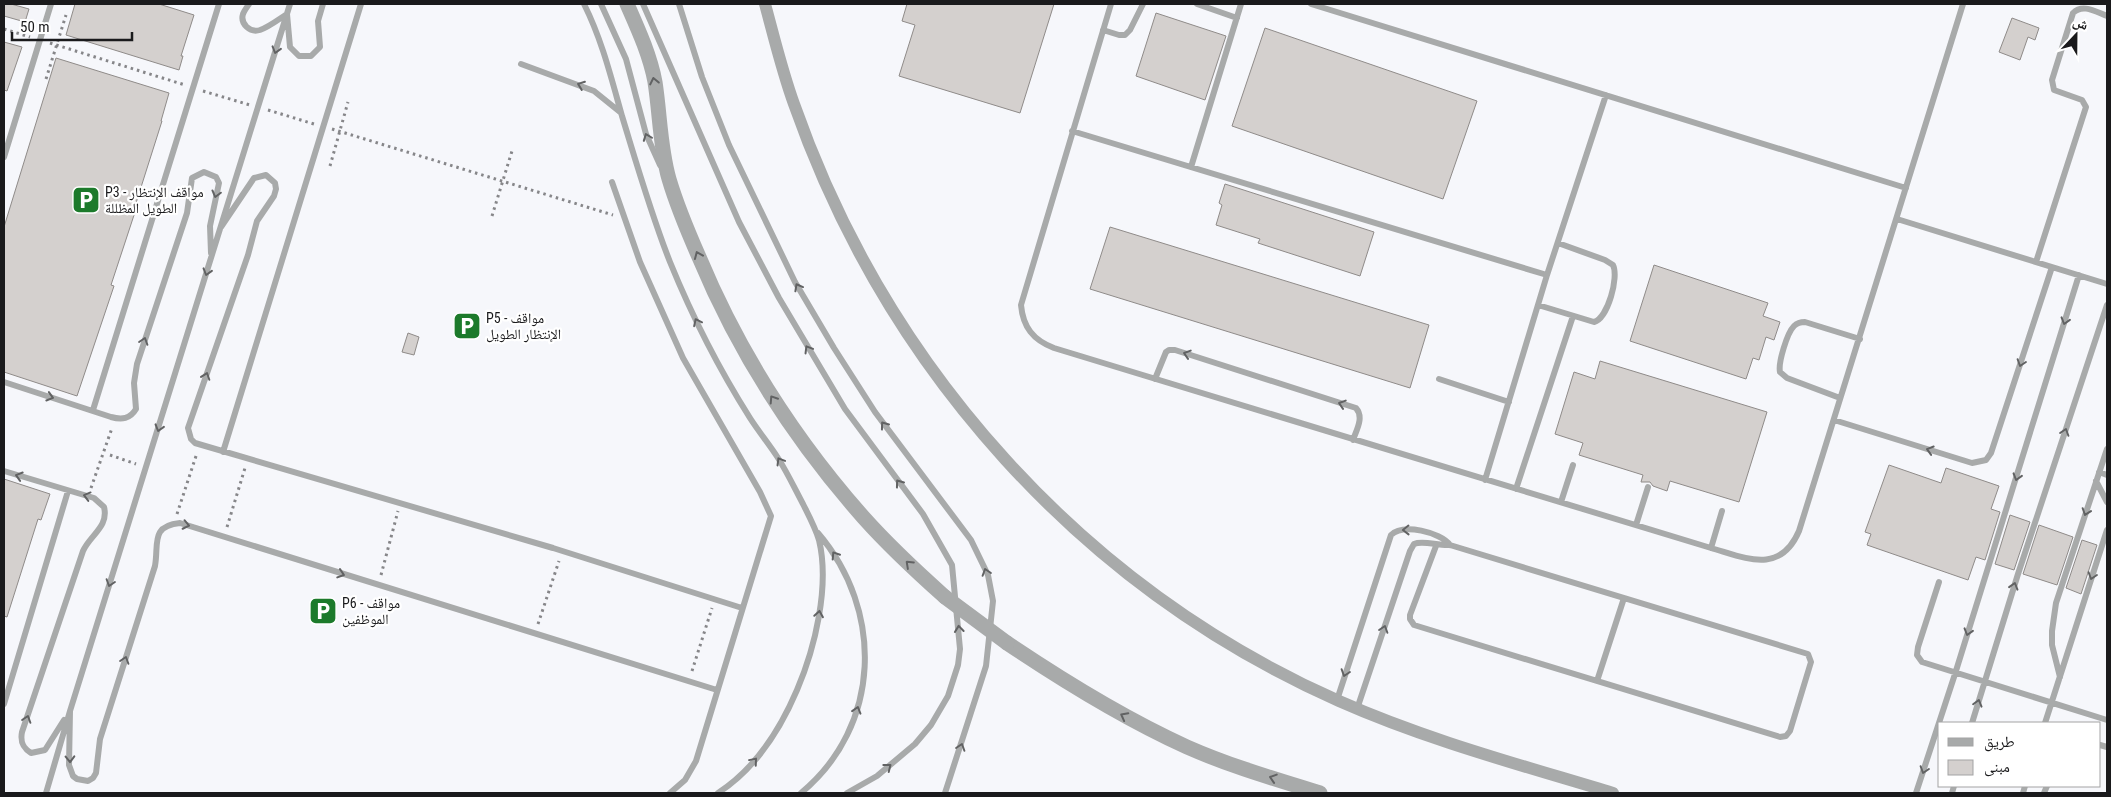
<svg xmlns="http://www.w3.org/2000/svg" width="2111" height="797" font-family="'Roboto Condensed','Noto Naskh Arabic',sans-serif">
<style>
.building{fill:#d4d0ce;stroke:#8f8b89}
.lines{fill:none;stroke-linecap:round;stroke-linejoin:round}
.path{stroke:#868689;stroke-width:3;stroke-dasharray:2.5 4;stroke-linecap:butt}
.service{stroke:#a8aaaa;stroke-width:6}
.minor{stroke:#a8aaaa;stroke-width:12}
.tertiary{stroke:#a8aaaa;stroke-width:15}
.tertiary-bridge{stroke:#a8aaaa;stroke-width:15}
.oneway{stroke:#616263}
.labels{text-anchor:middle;stroke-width:4.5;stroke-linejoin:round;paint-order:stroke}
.poi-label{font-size:14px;fill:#1a1a1c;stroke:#fff;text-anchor:start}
</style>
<rect width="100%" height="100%" fill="#f6f7fb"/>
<path class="building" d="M4,4H11L29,9L25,22L4,16Z
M75,4H159L194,15L181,56H183L179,70L66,35Z
M907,4H1054L1020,113L899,76L915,25L902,21Z
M1156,13L1226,36L1205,100L1136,76Z
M2012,18L2039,28L2035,40L2028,37L2020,60L1999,52Z
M1265,28L1477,101L1443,199L1232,126Z
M4,42L22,47L7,91L4,90Z
M56,58L169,93L161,121H162L136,203H138L111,285L114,286L77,396L4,372V227Z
M1225,184L1374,232L1360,276L1258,243L1260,239L1216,225L1222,205L1219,203Z
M1110,227L1429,325L1410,388L1090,289Z
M1654,265L1768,303L1763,316L1780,322L1774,340L1766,337L1759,360L1753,358L1746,379L1630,341Z
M408,333L419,337L414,355L402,352Z
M1600,361L1767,412L1739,502L1670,481L1667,491L1653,486L1650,482H1641L1643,475L1579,455L1583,443L1555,434L1574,372L1595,379Z
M1889,465L1941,483L1946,468L1999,486L1991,509L2000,512L1985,560L1976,557L1968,580L1867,545L1871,534L1865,532Z
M4,479L50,494L41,520L38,519L7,617L4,616Z
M2010,515L2030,522L2014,570L1995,564Z
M2039,525L2073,537L2057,585L2023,574Z
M2082,540L2097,545L2081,594L2066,588Z"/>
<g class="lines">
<path class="path" d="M4,29L30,37
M50,43L185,85
M46,79L66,15
M203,91L250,105
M268,110L314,124
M332,129L613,215
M330,166L348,102
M492,216L512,151
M110,455L136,464
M91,488L112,428
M177,514L197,453
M227,527L245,468
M381,575L398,511
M538,624L559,561
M692,671L712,608"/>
<path class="service" d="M249,4C247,7 244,11 243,14C240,24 250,33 260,30C269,27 279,19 287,14L290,47L299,56H311L320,47L318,21L323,4
M584,4C602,40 611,77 622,116C637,165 651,214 670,262C692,316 719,369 750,418C759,432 769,444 778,458C787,472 795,489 803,504C809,516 815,527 819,540C830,586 815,648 797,690C780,730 755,769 718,793
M601,4L626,59L646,134L660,165
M643,4L739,222L779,298L845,409L923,514L952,565L960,649L958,665L948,696L931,725L915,744L877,776L847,793
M679,4L702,77L729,145L795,282L834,348L875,412L971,540L988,575L993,601L986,666L945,793
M1111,4L1021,305C1023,327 1033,340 1054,348L1711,548C1746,558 1780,575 1799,531L1963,4
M1197,4L1237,18
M1311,4L1906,188
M1103,30L1119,35H1125L1130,30L1143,4
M521,64L594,91L620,112
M1072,131L1547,275
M4,157L51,4
M1191,167L1241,4
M612,182L640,262L683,358L760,492L771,516L696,761L685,780L670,793
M1897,219L2107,284
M221,227L254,178L266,175L275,183L276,189L274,196L257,221L248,255L188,428L191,439L195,443L553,548L742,608
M2036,262L2086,107L2082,100L2054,90L2052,80L2073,13C2083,3 2096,12 2107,16
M1538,305L1594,322C1608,318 1619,277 1613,265L1605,260L1558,243
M1155,379L1166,352L1169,350H1175L1356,408C1364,417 1357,429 1353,440
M1439,379L1509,402
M4,382L111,417C122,420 130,419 136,409L134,383L137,364L187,213L192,178L204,172L216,177L219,183L210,226L211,253
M1840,398L1787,378L1780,372C1778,363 1787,333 1794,326C1797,323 1801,322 1805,322L1860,339
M93,410L219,4
M1834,420L1972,463L1986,460L1991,453L2052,267
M223,452L361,4
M4,471L94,498L104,507C109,527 90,535 83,551L22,732C20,742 23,748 31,753L45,750L64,720
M2099,472L2107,475
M1485,480L1547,275L1606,95
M2096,481L2107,502
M1516,489L1573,316
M1561,502L1573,465
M1636,525L1648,487
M1711,548L1722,511
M1939,582L1918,647L1917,655L1922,662L2107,720
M2060,677L2052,645V631L2056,603L2107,449
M1597,681L1624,598
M1337,700L1391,535C1403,523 1440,532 1450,545
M4,704L68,491
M1357,709L1410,551L1414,544C1423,540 1438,546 1450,545L1808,654L1811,662L1790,731L1786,736L1780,737L1414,625L1410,619V615L1436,546
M70,711L69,765L73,776L77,779L88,781L93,778L96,773L100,739L155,566C159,544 150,526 180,523L717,690
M1972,723L2018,574L2107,305
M2045,723L2107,530
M2100,745L2107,747
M46,793L70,711L290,4
M801,793C882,726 884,610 818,533
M1916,793L1955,674L2079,275
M1952,793L1954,786
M2023,793L2025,786
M2044,793L2047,786"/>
<path class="minor" d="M765,4C774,37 782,71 794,104C887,369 1082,587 1339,701C1427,740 1521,765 1613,793"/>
<path class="tertiary" d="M627,4C638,29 650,55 655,82C660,114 660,148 669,179C677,206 688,232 699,257C739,353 795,440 864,518C889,546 917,572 945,597
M1007,643C1065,682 1123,718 1187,747C1230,766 1275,779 1320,793"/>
<path class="tertiary-bridge" d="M945,597L1007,643"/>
</g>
<defs><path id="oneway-chevron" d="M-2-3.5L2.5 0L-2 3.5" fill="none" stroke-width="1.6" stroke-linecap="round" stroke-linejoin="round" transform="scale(1.25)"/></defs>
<g class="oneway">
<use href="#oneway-chevron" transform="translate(276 50) rotate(107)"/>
<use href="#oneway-chevron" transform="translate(654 81) rotate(-102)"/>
<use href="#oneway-chevron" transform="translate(581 85) rotate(-159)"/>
<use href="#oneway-chevron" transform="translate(647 137) rotate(-111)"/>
<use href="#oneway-chevron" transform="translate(216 194) rotate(105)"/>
<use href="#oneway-chevron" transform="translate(698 255) rotate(-113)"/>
<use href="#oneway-chevron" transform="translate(207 272) rotate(107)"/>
<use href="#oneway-chevron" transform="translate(798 287) rotate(-119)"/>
<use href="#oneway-chevron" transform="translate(2065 321) rotate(107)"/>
<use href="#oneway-chevron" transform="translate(697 322) rotate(-116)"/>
<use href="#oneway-chevron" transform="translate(144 341) rotate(-72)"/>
<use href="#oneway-chevron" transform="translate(808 349) rotate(-121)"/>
<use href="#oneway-chevron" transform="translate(1187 354) rotate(-162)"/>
<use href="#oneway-chevron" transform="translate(2021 363) rotate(108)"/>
<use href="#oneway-chevron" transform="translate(206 376) rotate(-71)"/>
<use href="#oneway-chevron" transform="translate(50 397) rotate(17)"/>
<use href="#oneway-chevron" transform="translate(773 399) rotate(-123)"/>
<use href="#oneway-chevron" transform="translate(1342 404) rotate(-162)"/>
<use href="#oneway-chevron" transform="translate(884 425) rotate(-126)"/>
<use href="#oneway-chevron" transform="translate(159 428) rotate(107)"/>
<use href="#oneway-chevron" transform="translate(2065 432) rotate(-72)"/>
<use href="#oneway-chevron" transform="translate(1930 450) rotate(-163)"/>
<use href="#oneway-chevron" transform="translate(780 461) rotate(-121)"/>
<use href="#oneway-chevron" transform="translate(19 476) rotate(-163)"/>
<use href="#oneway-chevron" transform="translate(2017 477) rotate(107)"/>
<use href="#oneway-chevron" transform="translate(899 483) rotate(-126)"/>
<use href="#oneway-chevron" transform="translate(87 496) rotate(-165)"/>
<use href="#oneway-chevron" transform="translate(2086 512) rotate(109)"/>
<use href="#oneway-chevron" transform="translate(186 525) rotate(12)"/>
<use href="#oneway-chevron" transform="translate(1406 530) rotate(179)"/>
<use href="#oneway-chevron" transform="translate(835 555) rotate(-123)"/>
<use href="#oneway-chevron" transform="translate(909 564) rotate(-137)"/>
<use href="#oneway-chevron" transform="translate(986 572) rotate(-108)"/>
<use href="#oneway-chevron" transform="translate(341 574) rotate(18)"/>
<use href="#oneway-chevron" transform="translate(2092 576) rotate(108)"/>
<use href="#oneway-chevron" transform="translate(110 583) rotate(108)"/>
<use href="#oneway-chevron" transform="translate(2014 586) rotate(-73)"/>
<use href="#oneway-chevron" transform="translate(819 614) rotate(-81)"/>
<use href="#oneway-chevron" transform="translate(959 629) rotate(-96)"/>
<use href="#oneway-chevron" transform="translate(1384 629) rotate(-72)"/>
<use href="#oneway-chevron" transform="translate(1968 632) rotate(107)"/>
<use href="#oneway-chevron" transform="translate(125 660) rotate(-72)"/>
<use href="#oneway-chevron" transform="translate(1345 673) rotate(108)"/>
<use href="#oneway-chevron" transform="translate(1978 703) rotate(-74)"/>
<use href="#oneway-chevron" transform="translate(857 710) rotate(-73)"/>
<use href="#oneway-chevron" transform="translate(1124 716) rotate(-152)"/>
<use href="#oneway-chevron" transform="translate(27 719) rotate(-72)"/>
<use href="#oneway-chevron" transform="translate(961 747) rotate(-72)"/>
<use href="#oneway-chevron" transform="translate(70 759) rotate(89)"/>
<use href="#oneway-chevron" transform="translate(754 761) rotate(-50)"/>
<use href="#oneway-chevron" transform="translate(888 767) rotate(-38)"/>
<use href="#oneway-chevron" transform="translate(1924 770) rotate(108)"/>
<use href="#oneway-chevron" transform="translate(1273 778) rotate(-162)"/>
</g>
<defs>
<symbol id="parking-square" viewBox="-11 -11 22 22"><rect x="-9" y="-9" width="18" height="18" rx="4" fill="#1c7a2b" stroke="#fff"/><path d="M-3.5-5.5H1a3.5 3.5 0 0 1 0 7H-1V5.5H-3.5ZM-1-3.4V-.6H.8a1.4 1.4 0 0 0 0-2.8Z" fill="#fff"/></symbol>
</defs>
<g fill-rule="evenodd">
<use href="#parking-square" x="70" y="184" width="32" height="32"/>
<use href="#parking-square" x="451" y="310" width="32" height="32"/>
<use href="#parking-square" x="307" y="595" width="32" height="32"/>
</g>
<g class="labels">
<g class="poi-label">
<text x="105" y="197">P3 - مواقف الإنتظار<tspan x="105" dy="16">الطويل المظللة</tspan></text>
<text x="486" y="323">P5 - مواقف<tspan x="486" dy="16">الإنتظار الطويل</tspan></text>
<text x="342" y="608">P6 - مواقف<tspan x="342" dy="16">الموظفين</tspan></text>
</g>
</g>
<rect width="2111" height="797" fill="none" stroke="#1a1a1c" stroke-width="10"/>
<rect x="1938" y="722" width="162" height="65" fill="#ffffff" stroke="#a3a3a4"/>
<rect x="1948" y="738" width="25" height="8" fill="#a8aaaa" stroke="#a3a3a4"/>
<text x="1984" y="747" font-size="15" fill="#1a1a1c">طريق</text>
<rect x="1948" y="760" width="25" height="15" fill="#d4d0ce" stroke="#a3a3a4"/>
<text x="1984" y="772" font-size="15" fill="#1a1a1c">مبنى</text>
<g transform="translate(2076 35) rotate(22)" stroke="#ffffff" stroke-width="4" paint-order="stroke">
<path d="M0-4L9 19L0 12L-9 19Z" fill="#1a1a1c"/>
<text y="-8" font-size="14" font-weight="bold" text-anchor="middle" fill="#1a1a1c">ش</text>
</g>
<path d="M12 32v8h120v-8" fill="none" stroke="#1a1a1c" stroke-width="2.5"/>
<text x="20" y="32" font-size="15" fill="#1a1a1c" stroke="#ffffff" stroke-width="4" paint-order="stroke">50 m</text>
</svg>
